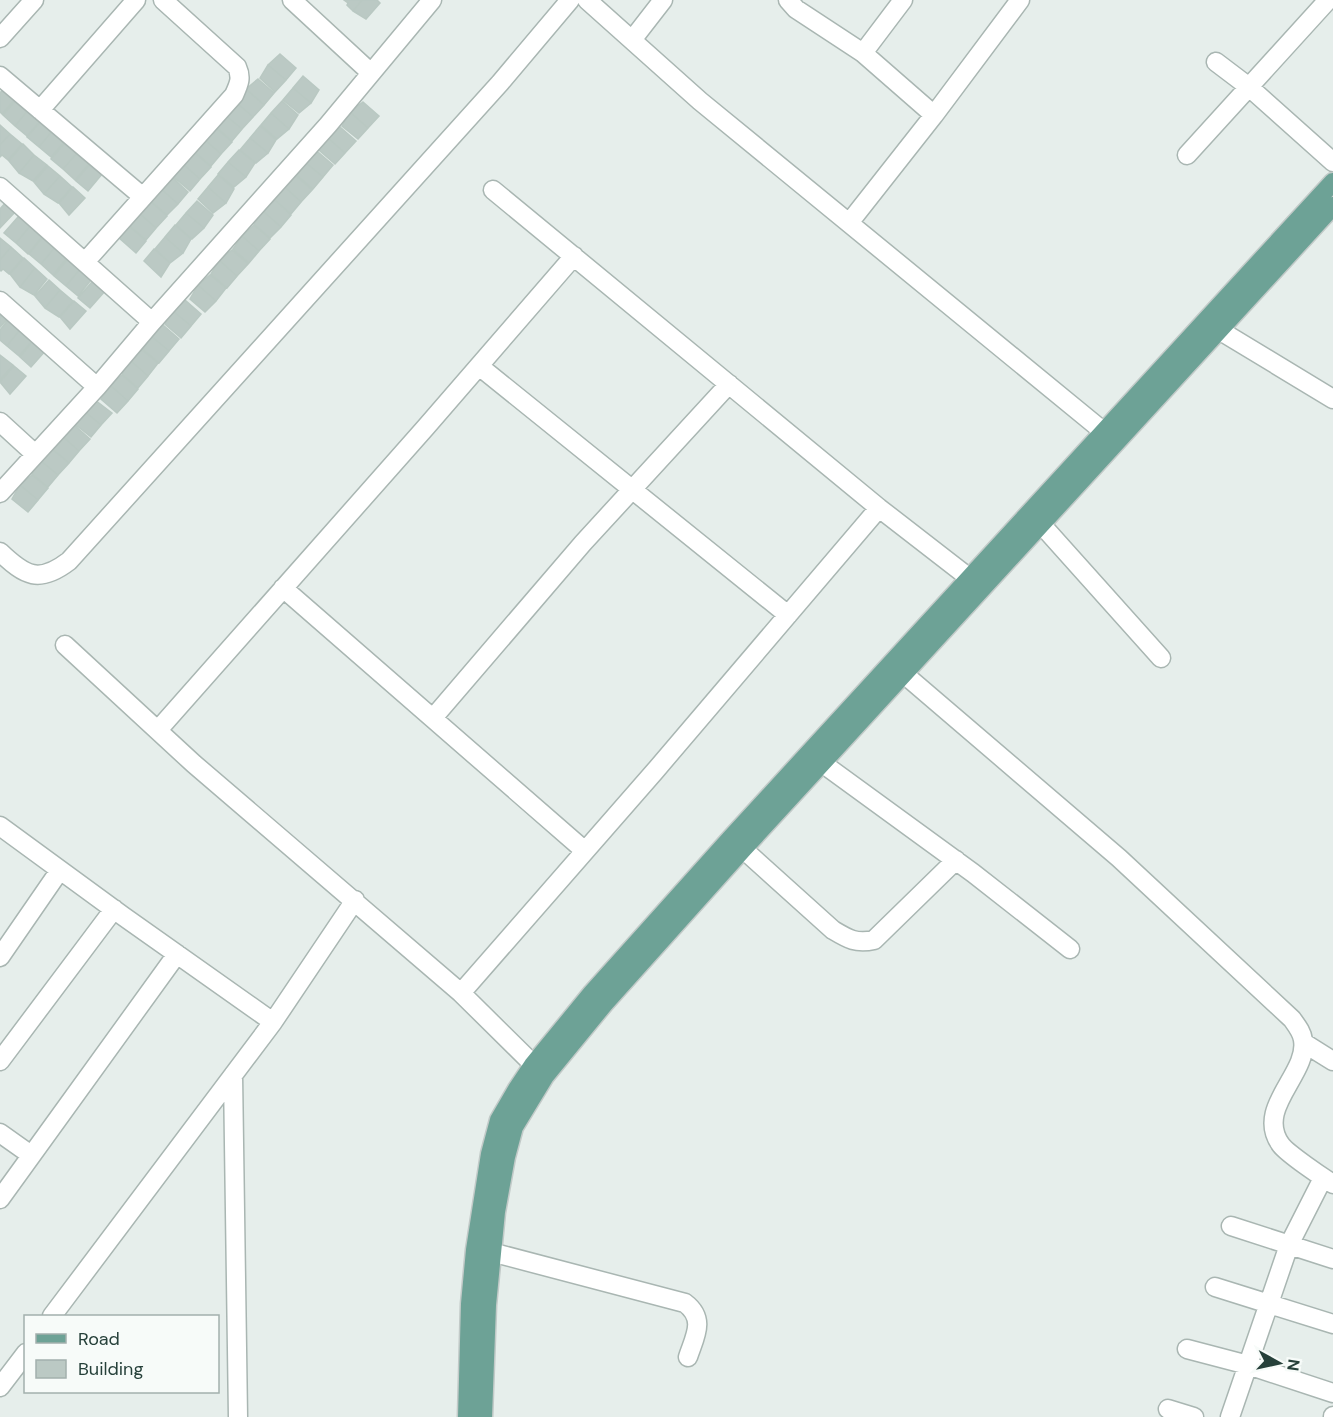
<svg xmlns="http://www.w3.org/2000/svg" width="1333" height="1417" font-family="'DM Sans',sans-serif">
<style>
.building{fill:#bbc9c4;stroke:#b9c8c2;stroke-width:1.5}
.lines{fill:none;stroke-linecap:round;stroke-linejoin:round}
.minor-casing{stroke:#a9b6b2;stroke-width:21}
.major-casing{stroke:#c2cac8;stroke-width:21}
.minor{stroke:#fff;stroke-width:18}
.major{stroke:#6da296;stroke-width:18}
</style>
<rect width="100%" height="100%" fill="#e6eeeb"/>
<path class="building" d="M344,0H362L353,11L347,5L348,3Z
M362,0H377L380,3L366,19L353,11Z
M280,54L296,68L286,80L268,65Z
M268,65L286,80L275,92L260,78Z
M303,76L319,90L311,103L293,88Z
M258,79L274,93L264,105L246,89Z
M6,86L16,98L2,114L0,112V93Z
M293,88L311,103L299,113L283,100Z
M246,89L264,105L253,117L237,103Z
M17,99L30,108L15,126L3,115Z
M282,101L298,115L289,129L271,113Z
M363,102L379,116L368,128L350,112Z
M237,103L253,117L242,129L224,114Z
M30,108L41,120L27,136L15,126Z
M350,112L368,128L358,139L342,126Z
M271,113L289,129L277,139L261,125Z
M224,114L242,129L232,141L216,127Z
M41,121L54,129L39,147L27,137Z
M0,125L10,134L0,145Z
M260,126L276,140L268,153L250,138Z
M340,127L356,141L345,153L327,137Z
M216,128L232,142L221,154L203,138Z
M54,129L65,141L51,157L39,147Z
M10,134L22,144L8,160L2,155L0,157V145Z
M327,137L345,153L335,164L319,150Z
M203,138L221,154L211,166L195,152Z
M250,138L268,153L256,163L240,150Z
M65,143L79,151L63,169L51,159Z
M23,144L34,155L19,173L9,161Z
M239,150L255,163L246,177L228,162Z
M79,151L89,164L75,180L63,169Z
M318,152L333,165L323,177L305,162Z
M195,153L211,167L200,179L182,163Z
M34,155L47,165L33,181L19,173Z
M228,162L246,177L234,187L218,174Z
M305,162L323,177L313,189L297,175Z
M182,163L200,179L190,191L174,177Z
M89,165L103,173L88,191L76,181Z
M48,166L60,176L44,194L34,182Z
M218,175L234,189L226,203L208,187Z
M60,176L72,187L58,203L44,194Z
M296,176L312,190L301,202L284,186Z
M173,178L188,192L178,204L160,188Z
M284,186L301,202L291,214L275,200Z
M73,187L85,198L69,215L59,203Z
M208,187L226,203L213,213L198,199Z
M160,188L178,204L167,215L152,202Z
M8,200L10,208L15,212L0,228V209Z
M275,200L291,215L281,227L263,211Z
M197,201L213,215L204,228L186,213Z
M151,202L167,216L156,228L139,213Z
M263,211L281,227L270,238L254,224Z
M139,213L156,228L146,240L130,226Z
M186,213L204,228L192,239L176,225Z
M18,217L31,225L16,243L4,233Z
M31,225L42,237L28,254L16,243Z
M175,225L191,239L183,253L165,237Z
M254,225L270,239L259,251L242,236Z
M130,227L146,241L136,253L118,237Z
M242,236L259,251L249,263L233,249Z
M165,237L183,253L170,263L155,249Z
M0,238L11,247L0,260Z
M42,238L56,246L41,264L29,254Z
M56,246L66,259L53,275L41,264Z
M11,247L23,258L9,274L3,269L1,271L0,270V260Z
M154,249L170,263L161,277L144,261Z
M232,250L248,264L237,276L219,260Z
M24,258L35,268L20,287L10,274Z
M67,260L81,268L66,286L54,276Z
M219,260L237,276L227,288L211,274Z
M35,268L47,279L34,295L20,287Z
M81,268L91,280L78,296L66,286Z
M210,275L226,288L216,301L198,285Z
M49,280L60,290L45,308L35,296Z
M92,282L106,290L90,308L78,298Z
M198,285L216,301L205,312L190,299Z
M60,290L73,301L59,317L45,308Z
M185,300L201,314L191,326L173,311Z
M74,301L86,311L70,329L60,317Z
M0,308L8,318L0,327Z
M173,311L191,326L181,338L165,324Z
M9,319L22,327L7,346L0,340V330Z
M163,325L179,339L169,351L151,336Z
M22,327L33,340L19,356L7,346Z
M151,336L169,351L159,363L143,349Z
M33,341L47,349L31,367L20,357Z
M142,350L158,363L148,376L130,360Z
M0,355L13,365L0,380Z
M130,360L148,376L138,388L122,374Z
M14,366L26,376L10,394L0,382Z
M122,375L138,389L128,401L110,385Z
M110,385L128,401L117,413L101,399Z
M95,400L112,413L101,425L83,410Z
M83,410L101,425L91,437L75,424Z
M74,425L90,439L79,451L61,435Z
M61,435L79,451L69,463L53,449Z
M53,450L69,463L58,475L40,460Z
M40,460L58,475L48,487L32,474Z
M32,475L48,488L38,500L20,485Z
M20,485L38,500L28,512L12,499Z"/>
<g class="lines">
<defs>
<path id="minor" d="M292,0L371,73
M587,0L700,101L1115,441
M788,0L796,9L863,53L934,115
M0,38L34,0
M632,40L663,0
M863,53L903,0
M1216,62L1249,87L1333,162
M0,76L143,197
M40,110L136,0
M1187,155L1328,0
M0,187L152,322
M493,190L879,508L981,587
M849,223L934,115L1020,0
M85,262L234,95C239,84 242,78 237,67L163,0
M0,301L97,387
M1219,330L1333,399
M479,366L788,615
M0,422L35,454
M0,493L97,387L152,322L328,125L432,0
M1041,524L1161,658
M0,552C25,576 39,584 69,561L500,83L570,0
M283,588L585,851
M65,645L194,764L461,993L544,1075
M904,674L1119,858L1292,1019C1297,1026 1302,1032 1303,1040C1309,1074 1254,1108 1281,1145C1288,1154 1322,1177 1333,1184
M433,718L583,543L729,384
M158,730L426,427L574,256
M822,763L973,873L1070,949
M0,826L123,916L273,1022
M732,839L833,930C848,939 856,944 874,940L956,860
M0,957L60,870
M461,993L655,771L879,508
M1304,1043L1333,1061
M0,1061L114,909
M233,1075L238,1417
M0,1133L31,1155
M0,1199L177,954
M1231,1226L1333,1259
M491,1252L685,1303C706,1319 695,1336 688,1357
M1215,1287L1333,1324
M52,1316L273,1022L355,900
M1187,1349L1248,1365L1333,1393
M0,1387L26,1353
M1168,1409L1194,1417
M1230,1417L1289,1245L1323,1178
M1333,1417V1416"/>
<path id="major" d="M467,1417L470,1304L475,1250L490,1154L499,1120L517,1089L533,1065L592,993L731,838L1333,182
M483,1417L487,1305L496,1212L506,1157L514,1127L545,1076L604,1004L743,849L1333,206"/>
</defs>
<use href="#minor" class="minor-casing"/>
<use href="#major" class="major-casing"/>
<use href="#minor" class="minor"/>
<use href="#major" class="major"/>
</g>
<rect x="24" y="1315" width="195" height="78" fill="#f7fbf9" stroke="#a3b0ad" stroke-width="1.5"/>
<rect x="36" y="1334" width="30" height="9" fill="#6da296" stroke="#a3b0ad" stroke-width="1.5"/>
<text x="78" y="1345" font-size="18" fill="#26403a">Road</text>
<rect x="36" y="1360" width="30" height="18" fill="#bbc9c4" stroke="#a3b0ad" stroke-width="1.5"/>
<text x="78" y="1375" font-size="18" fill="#26403a">Building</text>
<g transform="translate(1279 1363) rotate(98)" stroke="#f7fbf9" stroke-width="4.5" paint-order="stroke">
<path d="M0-4.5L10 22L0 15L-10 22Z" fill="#26403a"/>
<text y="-9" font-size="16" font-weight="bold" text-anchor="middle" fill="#26403a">N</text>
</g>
</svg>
